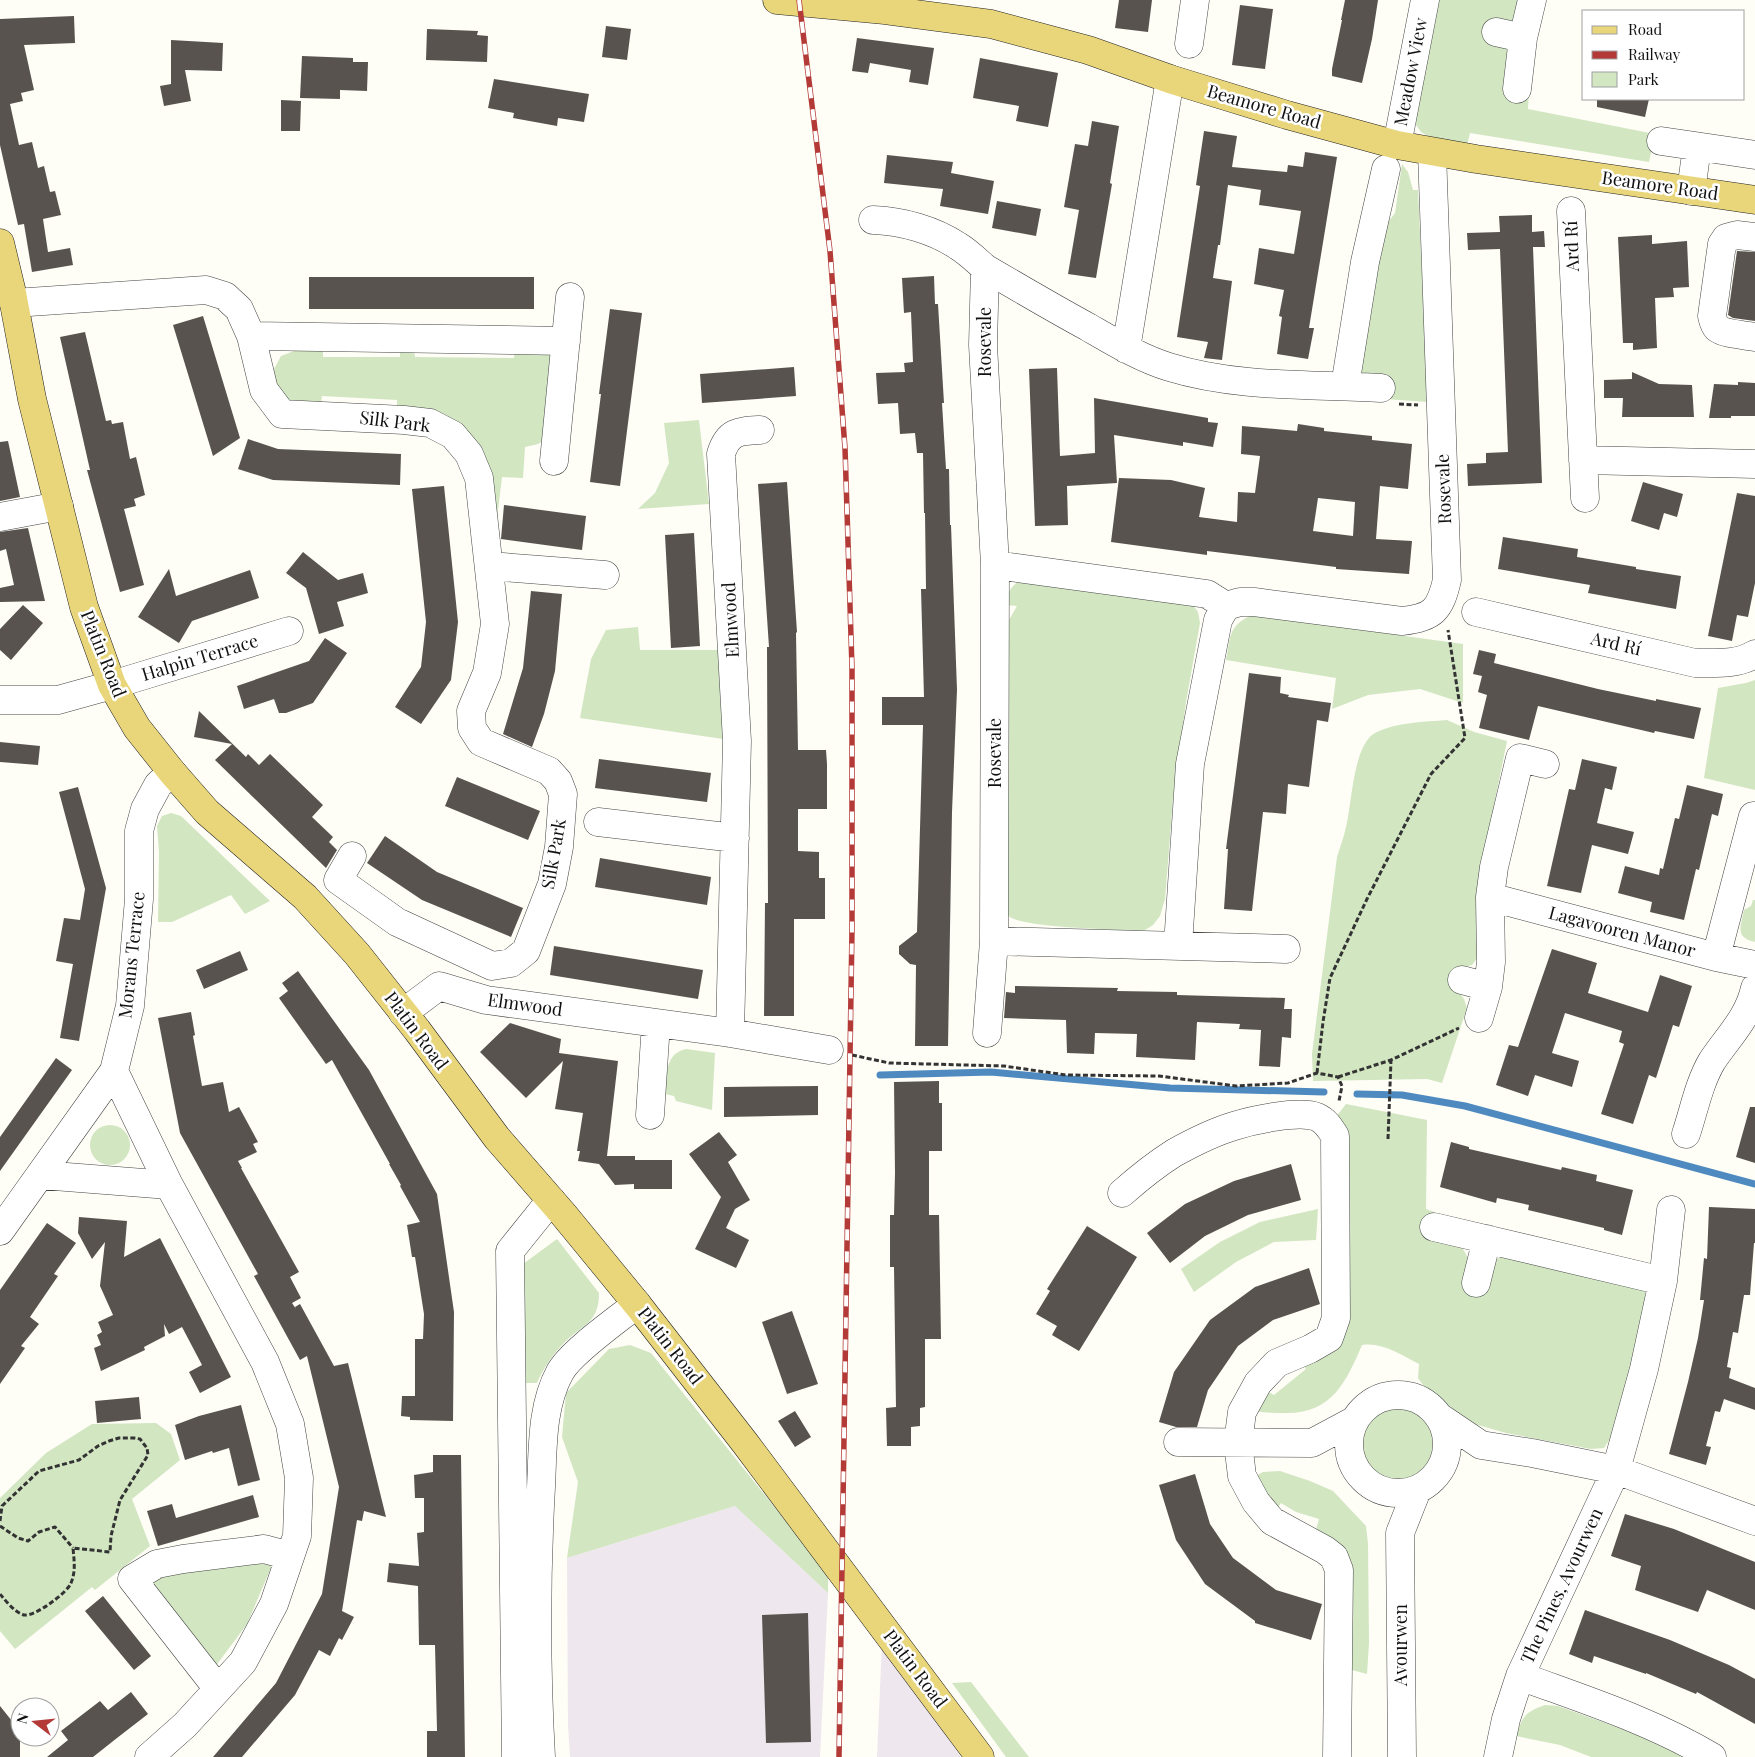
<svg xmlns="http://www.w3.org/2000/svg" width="1755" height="1757" font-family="'Playfair Display',serif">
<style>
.industrial{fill:#eee7ee}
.green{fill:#d2e6c2}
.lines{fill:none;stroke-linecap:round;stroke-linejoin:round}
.stream{stroke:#4e8abf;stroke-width:7}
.building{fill:#58534e;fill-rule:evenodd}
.minor-casing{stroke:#444;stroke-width:29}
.major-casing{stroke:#222;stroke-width:29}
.path{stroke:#333;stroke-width:3;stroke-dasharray:5 2.5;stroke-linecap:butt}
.minor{stroke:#fff;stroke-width:28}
.major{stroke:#ead67a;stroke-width:28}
.rail-casing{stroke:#b33a37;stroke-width:5.5}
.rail{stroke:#fff;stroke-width:4;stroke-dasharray:11;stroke-linecap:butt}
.labels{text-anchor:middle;stroke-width:5;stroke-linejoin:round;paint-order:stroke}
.street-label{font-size:18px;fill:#111;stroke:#fff}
</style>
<rect width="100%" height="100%" fill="#fefdf6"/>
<path class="industrial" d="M735,1506L828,1593L820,1757H570L568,1725L567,1558Z
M882,1643L961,1757H877Z"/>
<path class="green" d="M1431,0H1526L1514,21L1492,20L1501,43L1510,52L1529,92L1528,109L1655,134L1649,162L1470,133L1467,145L1428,136L1421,132L1410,116Z
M1402,164L1408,172L1413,190H1418L1428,402L1385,399L1358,378L1385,226L1395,213Z
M299,349H323V357H400V349H414L415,357L514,358L515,350L545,351L555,358L547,438L538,444L525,447L523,478L502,477L495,535L460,425L444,414L428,409L397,408V400L322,396L321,404L288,402L273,384V371L281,356Z
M699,420L709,504L638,509L655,493L669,463L664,423Z
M1022,579L1192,604L1198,612L1200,623L1186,702L1173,799L1165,899L1160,916L1153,925L1145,930L1136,931C1113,929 1026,928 1010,917C1003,913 1003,904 1002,897L1009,696L1005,634L1009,620L1017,606L1006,605C1007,592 1011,586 1022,579Z
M1252,615L1463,644V703L1420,689L1368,695L1332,709L1336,678L1226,660C1231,636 1228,626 1252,615Z
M638,627L640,650H719L723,739L580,718L591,659L606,630Z
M1755,680V790L1704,778L1718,688L1746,683Z
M1447,720L1474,732L1507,741L1478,884L1479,956L1472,965L1454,970L1459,992L1464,999L1467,1008L1442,1083L1427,1079L1313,1081L1312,1054L1337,857C1340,847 1344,837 1346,827C1352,804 1353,745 1375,733C1397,722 1424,722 1447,720Z
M171,813L181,816L270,901L245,914L231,895L172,922H158L159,852L157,826L162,816Z
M1753,900H1755V942C1734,937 1741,926 1744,910L1751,906Z
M686,1049L715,1053L712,1110L676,1101L674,1096L665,1094C666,1077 665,1053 686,1049Z
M1346,1104L1427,1120L1426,1209L1434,1212L1430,1236L1460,1244L1485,1287L1497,1259L1507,1254L1644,1290L1649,1305L1614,1433L1604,1448L1591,1449L1506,1433L1471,1423L1423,1385L1418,1378L1419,1364C1401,1355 1383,1342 1362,1345C1346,1382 1332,1414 1285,1413C1275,1413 1265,1413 1255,1411L1265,1390L1274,1395L1306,1369L1302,1364L1343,1332L1336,1117Z
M90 1145a20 20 0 1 1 40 0a20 20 0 1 1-40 0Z
M1318,1209L1316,1240L1274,1242L1236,1262L1194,1292L1181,1269L1220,1242L1260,1222Z
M557,1239L599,1293C599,1324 582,1324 563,1344C552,1355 543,1369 537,1383H524L523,1264Z
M630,1345L651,1353L828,1574V1593L735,1506L567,1558L578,1482L562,1437L566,1393L609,1349Z
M1358 1444a38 38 0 1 1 76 0a38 38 0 1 1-76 0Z
M156,1423L171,1434L180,1460L132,1499L150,1546L95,1590L92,1587L15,1649L0,1631V1498L46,1453L92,1424Z
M1280,1471L1310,1481L1333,1491L1366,1526L1368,1544L1369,1643L1367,1674L1348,1669L1316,1530L1319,1519L1296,1512L1281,1503L1276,1510L1256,1476L1263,1472Z
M263,1555L273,1563L247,1624L212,1671L147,1577Z
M971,1682L1029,1757H1006L952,1683Z
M1545,1705L1558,1706L1633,1733L1685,1757H1591L1560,1745L1516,1736C1522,1717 1525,1712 1545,1705Z"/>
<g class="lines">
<path class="stream" d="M880,1075L991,1072L1170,1088L1324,1092
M1357,1094L1402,1095L1465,1106L1755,1184"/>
</g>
<path class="building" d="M1119,0H1152L1148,32L1115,28Z
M1345,0H1378L1372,39L1362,83L1332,76V69L1342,20H1341Z
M1240,5L1273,9L1265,69L1232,65Z
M74,16L75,43L24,45L34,90L21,93L23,101L10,104L19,145L32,142L38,168L44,166L50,192L55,191L61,215L43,219L48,252L70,248L73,265L32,272L24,224L18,225L0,145V19Z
M606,26L631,29L627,60L602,57Z
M427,29L478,31L477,35L488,36L487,62L426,60Z
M857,38L934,48L928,85L909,82L911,70L870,63L868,73L852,71Z
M171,40L223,43L222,71L185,70L191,101L164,106L160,86L171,84Z
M302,56L353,58V62H368L367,91L340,90V99L300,98Z
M980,58L1058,73L1048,127L1016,121L1019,106L973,98Z
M494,79L589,94L584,122L558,118L557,126L513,118L514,113L488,108Z
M1597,99H1649L1645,117L1597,107Z
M281,100L301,101L300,131H281Z
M1092,121L1119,126L1110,183L1112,184L1096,278L1068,274L1079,210L1064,207L1075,144L1088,146Z
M1204,131L1237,136L1232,167L1287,172L1288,165L1303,167L1305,152L1337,157L1309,328H1314L1308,359L1277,354L1282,317L1279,316L1284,290L1254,284L1259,248L1294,254L1301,211L1259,205L1261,190L1228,185L1220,245H1218L1213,278L1232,281L1222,360L1204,358L1208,342L1177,337L1195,219L1200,186L1196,185Z
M887,155L953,162L951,173L994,181L988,214L940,206L943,189L884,183Z
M997,201L1041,209L1036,236L992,228Z
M1532,215V232L1544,231L1545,247H1533L1542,483L1468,486L1467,464L1486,463V453L1508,452L1500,249L1468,250L1467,233L1500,232L1499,216Z
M1652,235V244L1687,241L1689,287L1673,288L1674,297L1655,298L1657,348L1633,350V343H1623L1618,237Z
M1737,251L1755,252V321L1733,318L1728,315Z
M934,276L935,304H938L944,403H942L946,469H949L950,525H951L957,690L952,812L948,1046H915L916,965L910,964L899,954V946L917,932L923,725H882V697H924L921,589H926L925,513H924L923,453H917L915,433L900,434L898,403L878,404L876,373L905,372L904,363L913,362L911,312L904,313L902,278Z
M309,277H534V309H309Z
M610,309L642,313L620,486L590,482L601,394H599Z
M203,316L240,438L213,456L173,325Z
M85,332L106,421L111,420L112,424L123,422L130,459L136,457L145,495L134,499L136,506L124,509L144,585L120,592L87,470H90L60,337Z
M794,367L796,396L702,403L700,374Z
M1057,368L1060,456L1095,453L1094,398L1208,418V422L1218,423L1213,447L1183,442V446L1114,435L1117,483L1067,486L1068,525L1035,526L1029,369Z
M1632,372L1659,384L1692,385L1694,417H1622L1623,398H1604V380L1632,379Z
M1738,382L1755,383V416H1731V418H1709L1714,384L1738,385Z
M1298,424L1324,428V431L1372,436V440L1412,444L1408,489L1380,486L1376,539L1412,541L1409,574L1336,569V567L1207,551V555L1111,542L1119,478L1171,480L1205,488L1199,517L1237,522L1238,492L1255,493L1260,456L1241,454L1242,426L1297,431ZM1318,498L1355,502L1353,536L1313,531Z
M248,439L278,449L401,454L400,485L273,480L238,469Z
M8,441L20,497L0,501V442Z
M787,482L797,632L796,633L798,750H826L827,764V809H798V851L819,852V878H825V919H794V1016H764L765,903H768L767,647H769L758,484Z
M1643,482L1683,494L1677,517L1664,513L1659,530L1631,521Z
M444,486L458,622L451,680L421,724L395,707L421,667L426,622L412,489Z
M1737,493L1755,496V583L1748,617L1737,615L1732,641L1708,636Z
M504,505L586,516L582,550L501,539Z
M28,528L45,601L0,602V588L14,585L6,549L0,551V532Z
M694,533L700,646L671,648L665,535Z
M1503,537L1578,549L1577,557L1636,567V569L1681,576L1676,609L1588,593L1590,585L1498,569Z
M303,552L338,580L363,573L368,593L337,602L344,626L319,634L306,588L286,573Z
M169,569L176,596L250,570L259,598L192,621L179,643L138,617Z
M531,591L562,594L555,671L544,714L532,747L503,734L523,668Z
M23,605L43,623L11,660L0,650V629Z
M325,638L347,653L313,703L286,713H279L274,699L244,709L237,686L309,661Z
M1479,650L1496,654L1494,663L1598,689L1656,701V699L1701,708L1694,739L1655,731L1654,733L1538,706L1529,740L1479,728L1487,695L1478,692L1482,676L1473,674Z
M1249,673L1281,677L1280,693L1289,695L1288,697L1331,703L1328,722L1317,720L1309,787L1288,784L1286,814L1263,812L1252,911L1224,909L1228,849H1226Z
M199,711L246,757L248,754L259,765L270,754L323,805L312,817L333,837L329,842L337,850L326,868L215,760L232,744L194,737Z
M0,742L40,746L38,765L0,762Z
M599,759L711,773L707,802L595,788Z
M1582,759L1617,767L1612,790L1605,788L1597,823L1634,832L1628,854L1592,845L1581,893L1547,886L1569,789L1575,790Z
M457,777L540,811L528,840L445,806Z
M1687,785L1723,794L1718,816L1712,814L1699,870L1696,869L1684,920L1650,912L1652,902L1618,893L1625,866L1659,875L1660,868L1663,869L1675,818L1679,819Z
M78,787L106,888L79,1041L60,1038L73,964L56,961L64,918L80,920L85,889L59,792Z
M385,836L437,872L523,908L511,937L422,900L367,863Z
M600,858L711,877L707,905L595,887Z
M554,946L703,970L698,999L550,975Z
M1552,949L1597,963L1588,993L1648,1012L1660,975L1692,986L1679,1027L1673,1025L1656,1078L1649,1075L1633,1124L1601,1114L1624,1044L1619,1042L1622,1031L1565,1013L1552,1053L1579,1061L1572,1087L1535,1075L1528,1096L1496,1085L1509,1045L1518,1047Z
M240,951L248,970L204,989L196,970Z
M298,971L369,1070L437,1194L454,1312L453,1421L410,1420V1417L401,1416L402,1396H415V1339H423L424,1314L415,1257H412L407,1225L420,1222L400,1186L401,1185L389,1164H390L332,1060L326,1064L279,998L288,991L282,983Z
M1015,986L1118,988L1117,991L1177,992V995L1285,998L1284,1009H1292L1291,1038L1282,1037L1280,1067L1259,1066L1261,1030L1239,1029L1240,1024L1197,1022L1195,1060L1136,1057L1137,1034L1095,1033L1094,1054L1067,1053L1066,1020L1004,1018L1006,992L1015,993Z
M191,1012L195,1035L193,1036L202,1086L223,1082L229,1112L239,1107L258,1142L253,1144L257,1152L238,1161L242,1168H241L299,1272L290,1277L301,1298L292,1303L296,1309L295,1307L300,1304L334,1366L348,1363L386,1517L364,1511L362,1521L357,1520L342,1611L354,1617L342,1640L339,1638L330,1656L319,1650L295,1695L242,1757H213L276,1683L322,1594L339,1487L307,1356L300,1360L254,1276L258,1274L180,1133L158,1018Z
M510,1023L561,1039L559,1053L618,1061L607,1156H635V1160H672V1189H634V1184L615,1185L599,1164L578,1161L580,1151H577L583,1113L555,1109L563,1061L526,1098L480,1052Z
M56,1058L72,1070L0,1171V1137Z
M939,1081V1103H942V1151H929V1215H939L941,1339H925V1407L920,1408V1426L911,1427V1446H887L886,1408L896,1407L894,1267H890V1215H894L895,1173L894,1082Z
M818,1086V1115L724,1117V1087Z
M1750,1107H1755V1163L1736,1157Z
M719,1132L737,1155L728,1162L750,1200L735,1209L726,1228L749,1240L736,1268L695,1249L721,1197L689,1154Z
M1451,1142L1469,1147V1149L1539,1165L1561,1170L1562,1167L1597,1175L1596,1181L1633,1190L1622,1235L1604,1230V1228L1528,1210L1529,1205L1497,1198L1496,1203L1440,1187Z
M1291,1164L1301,1200L1248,1215L1205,1236L1170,1263L1147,1233L1185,1204L1234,1181Z
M1709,1207L1755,1209V1243H1754L1750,1295H1744L1738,1333L1733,1332L1727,1367L1731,1368L1729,1378L1755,1388V1410L1724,1399L1720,1412L1715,1411L1706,1446L1711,1447L1706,1465L1669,1454L1688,1382L1698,1338L1704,1300H1700L1704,1258L1707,1259Z
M79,1217L127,1221L124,1257L160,1238L231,1377L200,1393L189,1372L202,1365L182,1327L169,1334L164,1324L165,1336L144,1347L145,1350L101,1371L94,1348L101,1345L97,1335L102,1332L98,1322L113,1315L100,1286L105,1242L92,1259L78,1233Z
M47,1223L76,1243L54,1274L58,1276L30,1317L39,1324L21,1346L25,1348L0,1384V1290Z
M1087,1226L1137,1257L1079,1351L1052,1335L1057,1326L1036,1314L1050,1291L1047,1289Z
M1309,1268L1320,1304L1273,1320L1238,1346L1208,1390L1197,1427H1176L1159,1422L1174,1372L1210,1320L1255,1287Z
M792,1311L818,1384L787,1394L762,1322Z
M139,1397L141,1419L97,1423L95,1401Z
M241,1405L260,1480L238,1486L229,1448L213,1453L212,1451L185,1460L175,1425L199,1416Z
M795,1411L811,1437L795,1447L778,1421Z
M433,1455H461L465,1757H427V1731H437L435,1645H419L418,1586L387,1582L389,1563L419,1566L417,1533L424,1532V1498H415L414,1475L433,1472Z
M1195,1474L1210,1524L1233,1558L1276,1590L1322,1604L1311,1640L1255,1623V1621L1205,1584L1176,1540L1159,1485Z
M253,1495L259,1517L158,1546L147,1511L172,1504L176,1518Z
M1625,1514L1674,1529L1755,1562V1610L1707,1590L1698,1612L1635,1590L1641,1566L1611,1556Z
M103,1596L151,1656L134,1670L85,1611Z
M1585,1610L1670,1640L1729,1665L1755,1679V1724L1697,1692L1696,1694L1646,1673V1674L1594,1656L1592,1663L1569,1654Z
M808,1613L811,1742L766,1743L762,1615Z
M131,1692L148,1714L117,1738L93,1757H47L68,1740L61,1731L100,1701L108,1710Z
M0,1706L20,1731V1757H0Z"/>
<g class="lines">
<defs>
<path id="minor" d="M1496,32L1523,38
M1189,44L1195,0
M1517,89L1523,38L1532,0
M1661,141L1755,155
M1397,145L1425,0
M1691,191L1697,147
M1571,211L1585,498
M873,220C902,221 934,230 958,246C968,252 977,261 985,268L983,345L995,565L1207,594L1226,606
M1755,237L1737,235L1726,238L1722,244L1712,316C1713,320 1714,325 1717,328C1724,334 1745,335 1755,337
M985,268C1019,288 1053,308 1088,327C1114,342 1140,358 1169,367C1237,388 1311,384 1381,388
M14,303L206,290L225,296L239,309L251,336L264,390L282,414L404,420L430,423L453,435L469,454L479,478L495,624L487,673L471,711L472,728L481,742L549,771L558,781L563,794L559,847L552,884L526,951L511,963L492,966L397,922L338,880L352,856
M251,336L566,341
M1126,349L1170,79
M1345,386L1365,262L1386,169
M1583,460L1755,464
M554,461L570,297
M0,517L59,506
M489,566L605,575
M1476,612L1695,663C1716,663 1737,665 1755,654
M0,700H58L112,685L289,631
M598,822L735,838
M1490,897L1716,957L1755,965
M994,941L1286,949
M1178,945L1190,764L1218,620L1226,606L1240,602H1254L1402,621C1433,618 1440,610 1447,580L1432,152
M1716,957L1753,816H1755
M1462,980L1488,987
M403,1013L439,986L486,1000L730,1033L829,1050
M1479,1018L1488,987L1491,962L1490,897L1494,867L1520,758L1545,764
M730,1033L737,741L721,454C728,431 739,431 760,430
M987,1033L994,941L995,565
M114,1071L169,1185L265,1362L290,1424L299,1478L297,1536L274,1604L243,1662L185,1725L149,1757
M650,1115L656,1023
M1686,1134C1694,1110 1699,1083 1712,1061C1728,1037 1749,1017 1755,988
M41,1175L169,1185
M1122,1193C1139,1178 1155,1165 1174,1153C1192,1143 1214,1132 1234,1126C1253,1120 1299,1110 1317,1117C1326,1121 1330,1128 1335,1136L1336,1318L1329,1338L1310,1349L1277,1363L1258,1383L1242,1412L1238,1443L1242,1476L1256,1502L1272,1521L1325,1550L1334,1557L1339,1570L1337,1757
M1671,1210L1663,1281L1644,1369L1616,1470L1520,1676C1585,1700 1652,1721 1712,1757
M1434,1227L1663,1281
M0,1231L114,1071L130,1006L139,899V831L145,809L158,785L172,772
M1476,1283L1487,1239
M1349 1444a49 49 0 1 1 98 0a49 49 0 1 1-98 0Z
M1438,1416L1481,1445L1532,1453L1616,1470L1755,1521
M1178,1442L1312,1443L1355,1420
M218,1689L132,1579L157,1564L183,1559L264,1549L290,1556
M516,1757L510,1251L551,1200
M541,1757C536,1668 536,1577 541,1487C543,1449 541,1407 560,1372C571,1352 617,1320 637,1304
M1402,1757L1400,1533L1417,1490
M1498,1757L1506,1719L1520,1676"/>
<path id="major" d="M777,0L885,10L991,24L1088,50L1170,79L1287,115L1397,145L1476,159L1755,200
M0,243L12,293L32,399L84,607L112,685L137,728L172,772L207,812L305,897L357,954L417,1030L497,1138L564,1215L637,1304L745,1443L980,1757"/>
</defs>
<use href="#minor" class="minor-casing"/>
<use href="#major" class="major-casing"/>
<path class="path" d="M1399,404L1418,405
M852,1055L889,1063L1004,1066L1066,1075L1159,1076L1236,1086L1288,1083L1317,1073L1338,1077L1342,1086L1339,1101
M1317,1073L1323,1022L1330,978L1367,899L1431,774L1465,738L1448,630
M1338,1077L1391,1060L1459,1028
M1388,1139L1391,1060
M0,1521L2,1506L39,1471L79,1460L98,1446L109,1441L119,1438H134L140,1439L143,1443L147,1448L148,1455L120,1500L111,1536L110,1552L73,1548C74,1560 76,1571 71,1583C68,1592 35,1617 24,1615C14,1612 6,1601 0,1594
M0,1526L18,1538L28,1541L39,1532L55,1527L73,1548"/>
<use href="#minor" class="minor"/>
<use href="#major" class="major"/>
<defs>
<path id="rail" d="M799,0L830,251L845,448L852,668V929L839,1757"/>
</defs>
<use href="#rail" class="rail-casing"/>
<use href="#rail" class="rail"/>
</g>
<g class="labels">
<g class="street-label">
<text transform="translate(1411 72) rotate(-79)" y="6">Meadow View</text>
<text transform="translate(1264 107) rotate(16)" y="6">Beamore Road</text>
<text transform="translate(1660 186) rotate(8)" y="6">Beamore Road</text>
<text transform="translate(1572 246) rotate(-92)" y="6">Ard Rí</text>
<text transform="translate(985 342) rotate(-90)" y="6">Rosevale</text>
<text transform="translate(395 422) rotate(7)" y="6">Silk Park</text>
<text transform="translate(1444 489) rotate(-92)" y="6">Rosevale</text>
<text transform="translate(731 620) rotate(-93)" y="6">Elmwood</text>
<text transform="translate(1616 644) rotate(13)" y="6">Ard Rí</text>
<text transform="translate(103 654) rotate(68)" y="6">Platin Road</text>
<text transform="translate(200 658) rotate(-17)" y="6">Halpin Terrace</text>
<text transform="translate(995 753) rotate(-90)" y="6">Rosevale</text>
<text transform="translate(554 854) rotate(-80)" y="6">Silk Park</text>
<text transform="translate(1622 932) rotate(15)" y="6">Lagavooren Manor</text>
<text transform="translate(132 955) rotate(-84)" y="6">Morans Terrace</text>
<text transform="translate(525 1005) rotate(8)" y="6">Elmwood</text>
<text transform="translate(416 1031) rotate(53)" y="6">Platin Road</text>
<text transform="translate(670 1346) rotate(52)" y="6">Platin Road</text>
<text transform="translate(1562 1586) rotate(-65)" y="6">The Pines, Avourwen</text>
<text transform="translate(1401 1645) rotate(-90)" y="6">Avourwen</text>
<text transform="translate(915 1669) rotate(53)" y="6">Platin Road</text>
</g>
</g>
<rect x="1582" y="10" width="162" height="90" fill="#ffffff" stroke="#a0a0a0"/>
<rect x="1592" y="26" width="25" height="8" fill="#ead67a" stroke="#a0a0a0"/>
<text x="1628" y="35" font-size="15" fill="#111111">Road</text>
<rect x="1592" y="51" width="25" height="8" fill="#b33a37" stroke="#a0a0a0"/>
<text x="1628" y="60" font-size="15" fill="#111111">Railway</text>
<rect x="1592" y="72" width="25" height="15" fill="#d2e6c2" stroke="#a0a0a0"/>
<text x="1628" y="85" font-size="15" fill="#111111">Park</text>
<g transform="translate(35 1722) rotate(286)"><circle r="24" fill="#ffffff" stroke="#a0a0a0"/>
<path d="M0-4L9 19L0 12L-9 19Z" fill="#b33a37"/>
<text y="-8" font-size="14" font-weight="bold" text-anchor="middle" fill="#111111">N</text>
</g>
</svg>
